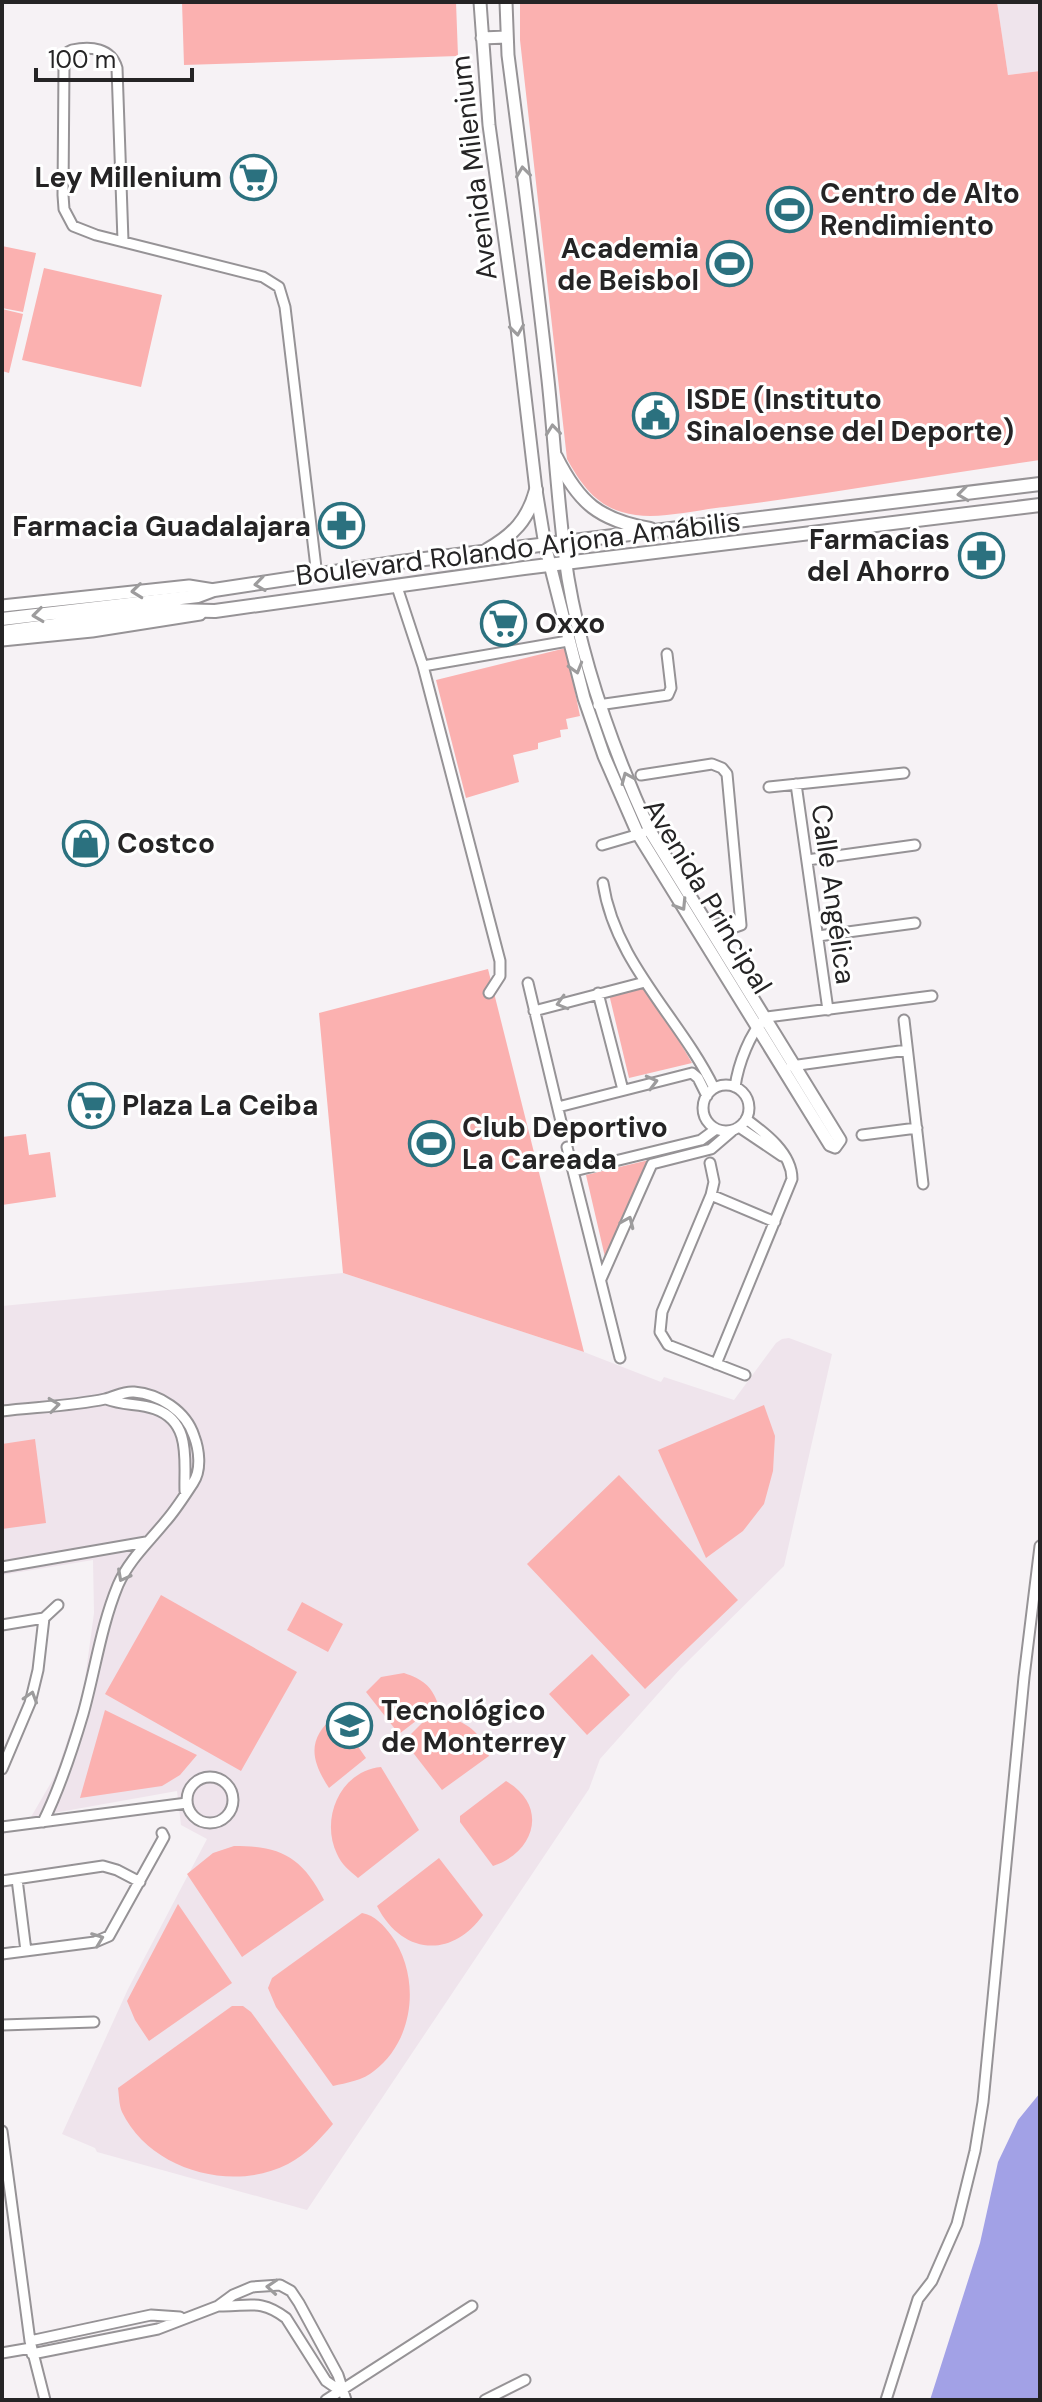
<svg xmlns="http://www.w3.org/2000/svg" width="1042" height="2402" font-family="'DM Sans',sans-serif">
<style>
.built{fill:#efe4ec}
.green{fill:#fbb1b0}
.water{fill:#a2a1e6}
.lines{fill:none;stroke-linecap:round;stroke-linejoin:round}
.minor-casing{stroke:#969396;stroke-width:13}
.tertiary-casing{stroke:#969396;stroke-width:15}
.secondary-casing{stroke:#969396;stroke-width:16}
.minor{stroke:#fff;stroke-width:9}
.tertiary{stroke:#fff;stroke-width:11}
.secondary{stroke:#fff;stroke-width:12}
.oneway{stroke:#9d9c9d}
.labels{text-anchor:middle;stroke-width:6;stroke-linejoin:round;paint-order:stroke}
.street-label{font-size:28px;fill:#252425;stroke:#fff}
.poi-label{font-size:28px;font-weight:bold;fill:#252425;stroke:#fff;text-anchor:start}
</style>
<rect width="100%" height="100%" fill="#f6f2f5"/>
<path class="built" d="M997,2H1040V71L1008,75Z
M343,1273L584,1352L661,1382L664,1377L734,1400L776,1343L782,1339L789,1338L832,1354L784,1566L681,1668L600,1759L589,1789L307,2210L97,2152L95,2148L62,2134L128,1989L207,1839L181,1825L177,1791L31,1817L56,1774L83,1694L94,1613L93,1560L2,1575V1306Z"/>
<path class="green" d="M182,2H456L458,56L184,65Z
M520,2H997L1008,75L1040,71V460C935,475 830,494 725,507C693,510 653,522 622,512C594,504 580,482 567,459L520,40Z
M2,246L36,253L23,312L2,308Z
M44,268L162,295L141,387L22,360Z
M2,309L23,314L9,373L2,371Z
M566,648L580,716L566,719L568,729L560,730L561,737L538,743V749L513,755L519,782L466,798L436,680Z
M488,969L584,1352L343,1273L319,1013Z
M646,984L692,1063L629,1078L609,994Z
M26,1134L29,1155L50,1152L56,1197L2,1205V1137Z
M649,1160L605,1257L586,1175Z
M764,1405L775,1436L773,1471L764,1504L743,1531L706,1558L658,1450Z
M35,1439L46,1523L2,1529V1444Z
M619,1475L738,1600L645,1689L527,1564Z
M161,1595L297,1672L241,1771L105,1694Z
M302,1602L343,1624L328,1652L287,1630Z
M592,1654L630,1695L587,1735L549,1694Z
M404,1673C422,1679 432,1686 438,1704L399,1734L366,1692L381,1677Z
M105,1710L197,1755L180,1775L162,1786L80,1798Z
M336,1715L366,1758L329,1788C310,1759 307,1738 336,1715Z
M449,1717C471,1725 481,1734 489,1756L442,1790L404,1741L423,1722Z
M381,1767L419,1830L358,1878C350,1871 341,1864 337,1854C320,1819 340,1771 381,1767Z
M506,1781C549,1806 535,1852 493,1866L460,1822V1816Z
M234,1846C281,1846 302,1857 324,1900L242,1957L187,1874L213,1853Z
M439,1858L483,1915C451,1960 401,1954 377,1906Z
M178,1904L232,1983L149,2041L135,2020L127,2001Z
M362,1913C375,1915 384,1926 391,1935C421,1976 415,2040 374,2071C364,2080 346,2083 333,2086L276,2007L268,1988L272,1978Z
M232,2006H243L251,2012L333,2124C319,2140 307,2154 288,2164C232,2193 150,2170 122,2112C119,2105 119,2095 118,2088Z"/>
<path class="water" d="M1040,2093V2400H930L980,2243L998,2162L1018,2120Z"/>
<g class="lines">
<defs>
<path id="minor" d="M123,241L117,68C111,48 91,46 72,50L68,52L64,65L63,195L64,209L73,226L96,235L263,277L279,287L285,307L317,576
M397,587L423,666L500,961V976L489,993
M423,666L568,641
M598,705L668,695L671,688L667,654
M641,775L712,764L722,768L727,774L741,925L715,934
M796,784L828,1010
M769,787L904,773
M602,845L643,833
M807,860L915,845
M603,883C615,963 680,1018 714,1088
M709,926L740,919
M818,936L915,923
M528,983L563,1130
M598,993L623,1090
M534,1011L645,982
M904,1020L923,1184
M791,1066L907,1050
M692,1073L698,1078L707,1096
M703 1108a23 23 0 1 1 46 0a23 23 0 1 1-46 0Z
M735,1087C738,1065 750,1031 767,1017L932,996
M558,1107L692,1073
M739,1127L782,1156
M862,1135L917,1128
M567,1147L620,1358
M710,1163L714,1182L711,1195L662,1312L660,1332L668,1345L745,1375
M652,1164L711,1149L732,1131
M574,1171L701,1140L716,1129
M711,1195L775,1222
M601,1279L652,1164
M716,1364L792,1179C792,1153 765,1133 746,1119
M106,1399C124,1406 139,1403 155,1409C192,1422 184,1461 185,1491
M2,1411C36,1407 72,1406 105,1399C115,1397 123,1391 134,1392C159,1394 186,1411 194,1436C199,1449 202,1470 193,1483C185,1495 175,1511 165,1522C148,1543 129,1560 118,1585C101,1626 95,1671 83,1714C72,1751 60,1788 43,1822
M2,1567L146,1542
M44,1618L58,1605
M2,1625L44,1618
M2,1769L30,1703L38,1670L44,1618
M187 1800a23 23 0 1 1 46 0a23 23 0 1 1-46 0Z
M2,1827L187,1803
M17,1879L26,1951
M2,1881L103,1866L117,1870L140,1882
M2,1954L95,1942L109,1936L164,1837L162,1833
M2,2025L94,2022
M2,2131L30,2341L45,2400
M219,2306C248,2307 260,2298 286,2318L326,2381L342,2392
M30,2341L151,2315L180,2317
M2,2353L31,2348
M32,2354L158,2329L218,2306L233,2295L252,2287L280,2285L291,2291L299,2303L338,2375L346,2400
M326,2400L472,2306
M485,2400L525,2380
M886,2400L918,2299L932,2281L957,2224L975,2151L983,2102L1024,1677L1040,1546"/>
<path id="tertiary" d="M480,2L489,125L517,328L536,490L545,545L584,698L604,756L638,834L830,1145L835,1147L840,1140L650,831C613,750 583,667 568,578C558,513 555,445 548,380C536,271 522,163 508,55L506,2
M482,38L506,37
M2,606L189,586L214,590
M2,640L92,631L200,614"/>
<path id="secondary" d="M556,457C579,503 599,520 650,529
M487,550C513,535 528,520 536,490
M2,619L198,596L214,590L400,562L1040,484
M2,632L169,610L215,611L524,568L1040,505"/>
</defs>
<use href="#minor" class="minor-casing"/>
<use href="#tertiary" class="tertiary-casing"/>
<use href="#secondary" class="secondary-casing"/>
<use href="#minor" class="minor"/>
<use href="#tertiary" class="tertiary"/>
<use href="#secondary" class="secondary"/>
</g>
<defs><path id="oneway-chevron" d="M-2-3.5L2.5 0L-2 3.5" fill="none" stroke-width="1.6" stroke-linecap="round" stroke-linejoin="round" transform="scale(2)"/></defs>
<g class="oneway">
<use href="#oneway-chevron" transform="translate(523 172) rotate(-97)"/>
<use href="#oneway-chevron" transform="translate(517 330) rotate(82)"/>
<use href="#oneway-chevron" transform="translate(553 430) rotate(-96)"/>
<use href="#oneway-chevron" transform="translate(963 494) rotate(173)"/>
<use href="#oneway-chevron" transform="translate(260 584) rotate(172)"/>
<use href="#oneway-chevron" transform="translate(137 591) rotate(174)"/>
<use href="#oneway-chevron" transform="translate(38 615) rotate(173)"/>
<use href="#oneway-chevron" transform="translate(576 668) rotate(74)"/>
<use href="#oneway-chevron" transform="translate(627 778) rotate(-113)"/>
<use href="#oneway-chevron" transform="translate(681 905) rotate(58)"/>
<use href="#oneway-chevron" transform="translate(562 1003) rotate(164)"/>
<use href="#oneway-chevron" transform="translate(652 1082) rotate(-15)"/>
<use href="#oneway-chevron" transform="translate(628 1222) rotate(-66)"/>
<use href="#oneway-chevron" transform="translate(54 1405) rotate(-7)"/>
<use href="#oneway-chevron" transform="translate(123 1576) rotate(118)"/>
<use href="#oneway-chevron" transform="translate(31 1697) rotate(-73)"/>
<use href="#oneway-chevron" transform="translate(98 1939) rotate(-21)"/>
<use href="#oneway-chevron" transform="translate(272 2287) rotate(-176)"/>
</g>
<defs>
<symbol id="supermarket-ring" viewBox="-11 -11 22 22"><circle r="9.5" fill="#fff" stroke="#2b717f" stroke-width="1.5"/><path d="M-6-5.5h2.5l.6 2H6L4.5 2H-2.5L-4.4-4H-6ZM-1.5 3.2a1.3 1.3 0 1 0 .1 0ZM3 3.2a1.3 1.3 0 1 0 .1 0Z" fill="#2b717f"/></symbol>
<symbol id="stadium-ring" viewBox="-11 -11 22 22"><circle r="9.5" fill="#fff" stroke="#2b717f" stroke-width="1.5"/><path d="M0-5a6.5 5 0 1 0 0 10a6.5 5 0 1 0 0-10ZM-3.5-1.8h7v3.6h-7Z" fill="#2b717f"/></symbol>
<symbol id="civic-ring" viewBox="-11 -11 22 22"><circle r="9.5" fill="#fff" stroke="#2b717f" stroke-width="1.5"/><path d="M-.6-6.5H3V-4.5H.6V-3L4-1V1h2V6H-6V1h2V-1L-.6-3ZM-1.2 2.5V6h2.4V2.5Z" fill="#2b717f"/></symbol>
<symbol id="pharmacy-ring" viewBox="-11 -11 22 22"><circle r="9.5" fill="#fff" stroke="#2b717f" stroke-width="1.5"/><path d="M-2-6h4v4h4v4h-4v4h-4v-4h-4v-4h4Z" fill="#2b717f"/></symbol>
<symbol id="shop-ring" viewBox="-11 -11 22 22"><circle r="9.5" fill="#fff" stroke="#2b717f" stroke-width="1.5"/><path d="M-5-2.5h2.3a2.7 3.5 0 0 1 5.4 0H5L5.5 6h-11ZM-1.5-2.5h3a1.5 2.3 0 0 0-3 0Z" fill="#2b717f"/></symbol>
<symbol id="university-ring" viewBox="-11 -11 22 22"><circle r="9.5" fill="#fff" stroke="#2b717f" stroke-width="1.5"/><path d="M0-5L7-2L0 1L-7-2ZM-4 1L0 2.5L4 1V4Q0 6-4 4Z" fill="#2b717f"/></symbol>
</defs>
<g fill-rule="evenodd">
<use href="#supermarket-ring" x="228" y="152" width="51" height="51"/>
<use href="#stadium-ring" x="764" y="184" width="51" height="51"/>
<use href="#stadium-ring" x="704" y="238" width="51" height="51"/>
<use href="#civic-ring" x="630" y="390" width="51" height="51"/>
<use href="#pharmacy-ring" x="316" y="500" width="51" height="51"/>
<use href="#pharmacy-ring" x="956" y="530" width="51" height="51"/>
<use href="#supermarket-ring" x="478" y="598" width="51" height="51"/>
<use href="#shop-ring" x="60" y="818" width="51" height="51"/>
<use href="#supermarket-ring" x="66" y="1080" width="51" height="51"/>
<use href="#stadium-ring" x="406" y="1118" width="51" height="51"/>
<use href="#university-ring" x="324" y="1700" width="51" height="51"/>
</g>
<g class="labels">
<g class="street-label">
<text transform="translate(473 168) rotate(-97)" y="10">Avenida Milenium</text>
<text transform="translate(518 548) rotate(-7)" y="10">Boulevard Rolando Arjona Amábilis</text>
<text transform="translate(834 894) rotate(82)" y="10">Calle Angélica</text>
<text transform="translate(708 896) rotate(59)" y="10">Avenida Principal</text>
</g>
<g class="poi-label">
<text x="222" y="187" text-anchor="end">Ley Millenium</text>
<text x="820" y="203">Centro de Alto<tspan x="820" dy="32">Rendimiento</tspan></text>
<text x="699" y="258" text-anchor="end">Academia<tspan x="699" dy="32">de Beisbol</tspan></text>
<text x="686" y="409">ISDE (Instituto<tspan x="686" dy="32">Sinaloense del Deporte)</tspan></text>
<text x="311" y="536" text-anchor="end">Farmacia Guadalajara</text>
<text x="950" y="549" text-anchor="end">Farmacias<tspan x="950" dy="32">del Ahorro</tspan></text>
<text x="535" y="633">Oxxo</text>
<text x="117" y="853">Costco</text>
<text x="122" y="1115">Plaza La Ceiba</text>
<text x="462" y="1137">Club Deportivo<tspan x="462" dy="32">La Careada</tspan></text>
<text x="381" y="1720">Tecnológico<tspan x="381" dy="32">de Monterrey</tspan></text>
</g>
</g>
<rect width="1042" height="2402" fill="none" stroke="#252425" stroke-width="8"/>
<path d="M36 68v12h156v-12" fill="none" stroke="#252425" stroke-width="4"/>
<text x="48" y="68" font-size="24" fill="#252425" stroke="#ffffff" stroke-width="6" paint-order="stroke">100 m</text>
</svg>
